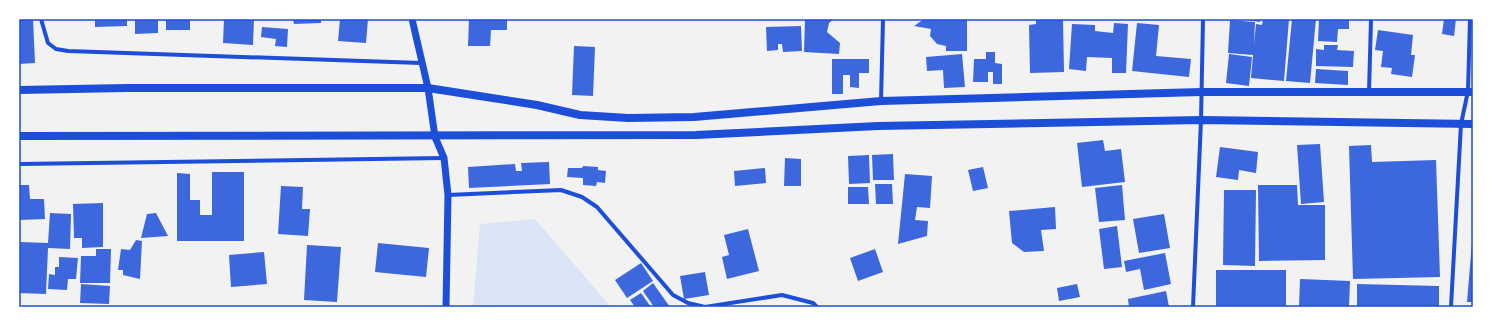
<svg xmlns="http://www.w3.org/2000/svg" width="1492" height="326" font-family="Quicksand,sans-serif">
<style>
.green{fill:#dbe4f7}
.building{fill:#3d67dc}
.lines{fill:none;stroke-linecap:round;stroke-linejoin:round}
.minor{stroke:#1d4ed8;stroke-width:4}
.tertiary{stroke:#1d4ed8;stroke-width:7}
.secondary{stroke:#1d4ed8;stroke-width:8}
.neatline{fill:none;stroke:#1d4ed8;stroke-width:1.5}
</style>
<rect width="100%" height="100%" fill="#f2f2f2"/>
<path class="green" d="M535,219L611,307H473L480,224Z"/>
<path class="building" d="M19,19H33L35,63L19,64Z
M95,19H127V26L95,27Z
M135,19H158V33L135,34Z
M166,19H190V30H166Z
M224,19H254L253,45L223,43Z
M293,19H321V23L294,24Z
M340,19H368L366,43L338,41Z
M469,19H507V30H491L490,46H468Z
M805,19H834L829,23L827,32L840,43L839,54L804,52Z
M924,19H967V51H946V46L937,44L930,36L931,29L914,26Z
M1036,19H1063L1064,72L1030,73L1029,25L1036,24Z
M1240,19H1261L1260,22Z
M1263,19H1289L1284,81L1251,78L1253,55L1228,53L1230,20L1255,22L1254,45L1256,24L1262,25Z
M1292,19H1316L1310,83L1286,81Z
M1319,19H1349V29H1338L1337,42L1318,41Z
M1444,19H1456L1454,36L1442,34Z
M1114,23L1128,24L1126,73H1112V58L1087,57L1086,71L1069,69L1072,24L1095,25V31L1113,33Z
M1137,23L1159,25L1156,56L1191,59L1189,77L1132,71Z
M801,26L802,51L783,52L782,44H778V50L767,51L766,27Z
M262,27L288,29L287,47L275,46L276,39L261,37Z
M1378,30L1413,35L1411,55H1415L1412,77L1391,74L1392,68L1381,67L1383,51L1375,50Z
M1324,45H1338L1337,50L1354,51L1353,67L1316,66V49L1324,50Z
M574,46L595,47L593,96L572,95Z
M986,52H995V63L1002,64V84H993V72H988V82H973L974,59H986Z
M962,54L965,87L944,88L943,70L927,71L926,57Z
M1229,54L1252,57L1249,86L1226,83Z
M832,59H869V73H859V88L850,87V75H843V94H832Z
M1316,69L1348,71V85L1315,83Z
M1103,140L1105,151L1121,149L1125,182L1082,187L1077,143Z
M1320,144L1324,202L1301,204L1297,145Z
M1371,145L1372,162L1436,160L1440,277L1353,279L1349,146Z
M1220,147L1258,152L1256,173L1239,170L1238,180L1216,177Z
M893,154L894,180H873L872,155Z
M869,155L870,183L849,184L848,156Z
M785,158L801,159V186H784Z
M549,162L550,184L469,188L468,167L515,164L516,171H522L521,163Z
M583,166L598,167V170L606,171L605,183L597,182L596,186L583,185V178L567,177L568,168H582Z
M983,167L988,188L973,191L968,170Z
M765,168L766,183L735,186L734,171Z
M212,172H244V241H212Z
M177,173L190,174V200H200V215H212V241H177Z
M905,174L932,176L930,208L917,207L915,220L928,221L927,236L898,244Z
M875,184H892L893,204H876Z
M19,185H29L30,199H44L45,219L19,220Z
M1122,185L1125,220L1099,222L1095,188Z
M1258,185H1297L1298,205H1325V260L1259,261Z
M281,186L303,187L302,209H310L308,236L278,234Z
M848,187H868L869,204H848Z
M1224,190H1256L1255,266L1223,265Z
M103,203V247L82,248V238H74L73,204Z
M1055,207L1056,229L1041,230L1044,251L1024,252L1012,243L1009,211Z
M50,213L71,214L70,249L48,248L46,294L19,293V242L48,243Z
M156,213L168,236L141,238L147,214Z
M1164,214L1170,248L1139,253L1133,219Z
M1117,226L1122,267L1104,269L1099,229Z
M748,229L759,271L727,279L722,257L729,255L724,235Z
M136,240L142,241L140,279L123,275V270H118L121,249L130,250Z
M1472,242H1473V302H1467Z
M378,243L429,248L426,277L375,272Z
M307,245L341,247L337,302L304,300Z
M96,249H111L110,283H80L81,256H96Z
M875,249L883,272L858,281L850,258Z
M264,252L267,284L231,287L229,255Z
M1165,253L1171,284L1144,290L1140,269L1126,272L1124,261Z
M59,257L78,258L76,279H68L67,290L48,289L49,274L55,275V267H59Z
M641,263L653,281L627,298L615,280Z
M1216,270H1286V307H1216Z
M705,272L709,295L684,299L680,276Z
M1300,279L1350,281L1349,307H1299Z
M653,283L670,307H654L643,291Z
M81,284L110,286L109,304L80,303Z
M1077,284L1080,297L1059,301L1057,288Z
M1357,284L1439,286V307H1357Z
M1166,291L1169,307H1129L1128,299Z
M641,293L651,307H635L630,300Z"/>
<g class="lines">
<path class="minor" d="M41,19L48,43L56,49L68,51L421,63
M1369,92L1371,19
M881,101L883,19
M19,164L444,158
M448,195L561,190L582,197L597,207L673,295L688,303L705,307L782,295L813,303L817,307
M1193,307L1201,120L1203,19
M1451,307L1461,124L1468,91L1470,19"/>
<path class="tertiary" d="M412,19L428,88L435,137L444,158L448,195L446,307"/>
<path class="secondary" d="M19,90L126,88H428L537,105L580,115L628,118L694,117L881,101L1201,92H1473
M19,136L696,135L878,126L1201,120L1473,124"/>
</g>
<rect width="1492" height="326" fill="none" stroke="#ffffff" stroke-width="40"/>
<rect x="20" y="20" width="1452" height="286" class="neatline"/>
</svg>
